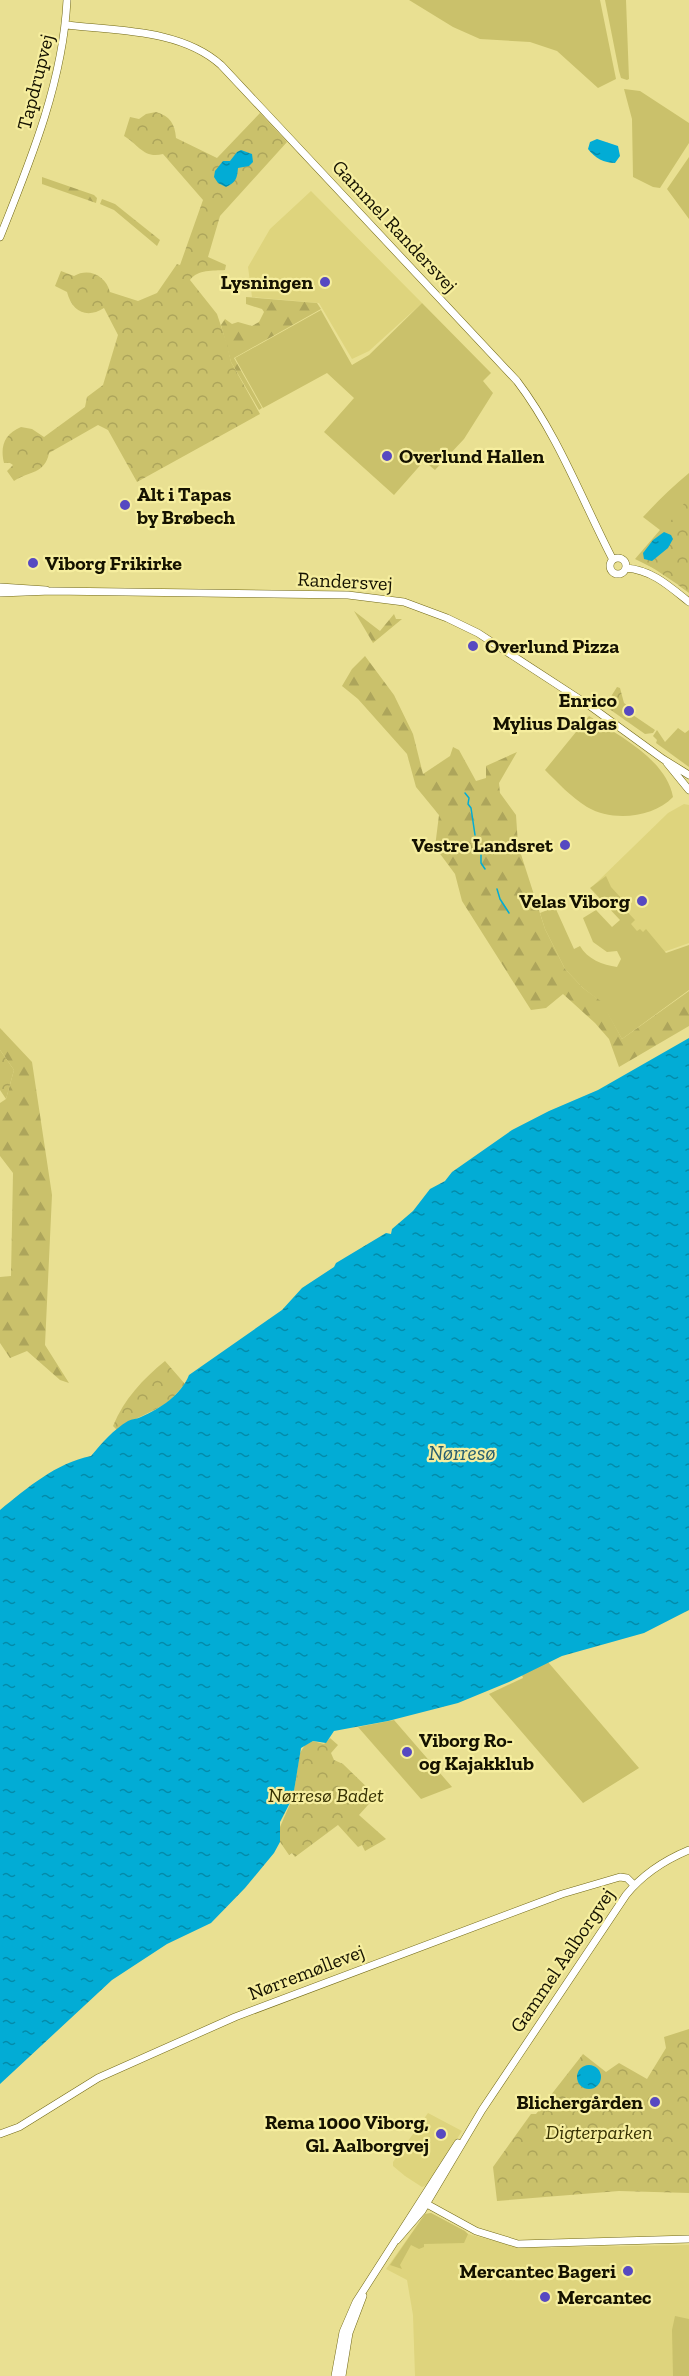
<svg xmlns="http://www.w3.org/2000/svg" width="689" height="2376" font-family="'Zilla Slab',serif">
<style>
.built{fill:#ded47d}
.green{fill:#cac16b}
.forest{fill:url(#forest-firs)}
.park{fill:url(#park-crowns)}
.water{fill:url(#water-ripples)}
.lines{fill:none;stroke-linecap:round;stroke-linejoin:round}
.stream{stroke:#02acd5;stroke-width:1.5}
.tertiary-casing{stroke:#716816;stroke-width:8}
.tertiary{stroke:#fff;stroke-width:7}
.poi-dot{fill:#5749c1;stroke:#f6ee9f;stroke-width:2}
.labels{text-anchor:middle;stroke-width:4.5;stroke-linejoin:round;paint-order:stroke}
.street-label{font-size:20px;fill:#151200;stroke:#f6ee9f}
.poi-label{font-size:20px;font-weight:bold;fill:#151200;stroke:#f6ee9f;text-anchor:end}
.park-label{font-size:20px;font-style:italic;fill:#353001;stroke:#f6ee9f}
.water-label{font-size:21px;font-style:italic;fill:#285e70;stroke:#f6ee9f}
</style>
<defs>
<pattern id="forest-firs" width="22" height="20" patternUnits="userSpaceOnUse" patternTransform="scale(1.5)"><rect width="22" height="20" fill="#cac16b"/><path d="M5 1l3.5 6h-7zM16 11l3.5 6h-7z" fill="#ada55b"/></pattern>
<pattern id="park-crowns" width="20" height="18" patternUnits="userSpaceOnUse" patternTransform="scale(1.5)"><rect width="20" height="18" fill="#cac16b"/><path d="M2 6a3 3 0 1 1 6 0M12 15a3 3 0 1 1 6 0" fill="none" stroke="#ada55b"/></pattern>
<pattern id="water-ripples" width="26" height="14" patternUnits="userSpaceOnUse" patternTransform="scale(1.5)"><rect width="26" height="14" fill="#02acd5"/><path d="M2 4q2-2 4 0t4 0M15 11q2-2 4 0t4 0" fill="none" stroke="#038baa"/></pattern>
</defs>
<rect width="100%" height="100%" fill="#e9e092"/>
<path class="built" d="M311,191L422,303L369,351L352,359L319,303L252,297L248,267L270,229Z
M684,804L689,805V943L658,954L594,885L668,813Z
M428,2113L462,2131L427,2185L422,2187L405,2176L393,2166V2162Z
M431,2213L468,2234L521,2248L689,2245V2376H415L413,2315L407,2280L386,2269L425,2214Z"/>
<path class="green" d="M409,0H600L616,79L598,88L557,51L530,42L480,39L453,27Z
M605,0H626L629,79L627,80L621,78L619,71Z
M624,89L640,91L689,123V143L660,188L653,187L633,177L632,119Z
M689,157V219L667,189Z
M422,303L491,373L483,381L493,393L464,439L435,470L424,461L394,495L324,432L354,398L327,373L263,408L235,358L321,310L352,365L369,355Z
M689,473V593L678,585L685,573L655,569L635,559L660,530L643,517C658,501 672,487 689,473Z
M589,716C619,736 666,759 673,797C653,818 612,822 587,807C571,797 558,783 545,770Z
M678,728L685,733L689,730V767L656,743L657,740L653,736L657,730L665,742Z
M606,876L611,887L622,899L619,903L635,920L631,924L637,931L640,929L643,932L646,929L666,953L689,945V990L622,1039L601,1002L583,988L565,969L545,929L540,913L555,907L574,949L580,946C587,959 603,965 617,967L621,959L617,951L607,952L593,942L583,918L596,910L612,927L620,920L590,888Z
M548,1662L639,1768L583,1803L489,1694L523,1678L522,1675Z
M394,1720L452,1787L421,1799L358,1727Z
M431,2213L465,2231L468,2234L464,2243L424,2244V2247L419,2249L411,2245L400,2265L402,2269L390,2265L425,2214Z
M675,2316L689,2319V2376H673L672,2330Z"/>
<path class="forest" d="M42,177L94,195L97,198L96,203L42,184Z
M102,199L115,204L160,240L157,246L114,210L100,204Z
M246,297L317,303L321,309L234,358L262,408L259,410L231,362L221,325L225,319L232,324L238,322L252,326L259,322L264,312L262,309L246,304Z
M354,611L380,631L394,614L396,619H402L373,643Z
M365,656L394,695L413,734L423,774L450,756L453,747L459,750L476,781L486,778V766L517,752L499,783L500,793L516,815L518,845L545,929L565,969L583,988L602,1002L622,1039L689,991V1026L619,1067L609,1039L595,1023L563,994L546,1008L531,1010L462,901L455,874L435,847L439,815L416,787L407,754L358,699L342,686L352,669Z
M0,1028L32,1062L52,1195L45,1345L69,1383L60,1380L27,1351L10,1358L0,1343V1277L11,1276L13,1173L0,1156V1103L6,1099L14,1070L0,1050Z"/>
<path class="park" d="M156,112C170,116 175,124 176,138L217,158L260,113L287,142L220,216L208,257L226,265L225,270C213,271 198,269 190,280L217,314L227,344L231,362L260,414L137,482L108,430L98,425L49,453C45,474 29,471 14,481L7,471L13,465L10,463H4C0,447 4,434 21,427L32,429L44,437L85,407L87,397L103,385L118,335L104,308C87,319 72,312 67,292L55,286L61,271L74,276C89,267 106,276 110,292L138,301L157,293L177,264L180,265L203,200L163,154C144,159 139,145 124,136L130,117L139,119L146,114Z
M689,497V592L641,560Z
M617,687L620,688L624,703L636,712L633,715L655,730L653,733L645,734L605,706Z
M0,1050L14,1070L6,1099L0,1090Z
M165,1361L185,1384C179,1390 174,1397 168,1402C152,1413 133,1418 117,1430L113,1426C124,1399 143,1379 165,1361Z
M330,1738L338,1745L331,1753L334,1760L343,1764L376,1796L359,1815L386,1839L365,1851L362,1845L358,1847L338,1825L295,1857L292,1853L289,1855L280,1842V1827L293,1797L300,1753L305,1745L313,1741L324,1744Z
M689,2029V2193L619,2191L497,2201L493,2167L531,2114H536L583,2054L606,2072L619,2063L647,2079L666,2048L664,2037Z"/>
<path class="water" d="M597,139L618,146L620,156L615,163C604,163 595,158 588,149L590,142Z
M241,150L252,154L253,162L249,166L238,168C237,179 236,182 226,187L218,183L214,177L215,171L223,161H230L237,152Z
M664,532L671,535L673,539L668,548L652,561L644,559L643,553L653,540Z
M689,1038V1610L644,1633L562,1656L509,1682L458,1703L388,1721L334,1731L326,1743L313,1741L301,1748L293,1797L280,1822V1842L274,1853L245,1888L211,1923L167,1944L112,1980L0,2084V1510C27,1488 56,1463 91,1456C102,1443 113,1430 128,1421C132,1419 137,1419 141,1417C161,1408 181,1395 189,1375L282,1310L302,1288L334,1267L336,1263L386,1233L391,1234L392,1229L413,1211L430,1189L445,1181L452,1172L512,1130L549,1111L598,1090Z
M577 2077a12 12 0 1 1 24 0a12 12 0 1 1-24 0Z"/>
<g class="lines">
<path class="stream" d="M465,793L469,798L468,804L471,808L475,835
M481,855V863L485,869
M497,889L500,899L509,913"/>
<defs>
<path id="tertiary" d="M66,25C117,31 181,29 221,65L517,381C558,435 582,500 613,560
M0,237C30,162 63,82 67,0
M610 566a8 8 0 1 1 16 0a8 8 0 1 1-16 0Z
M626,568C652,570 669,586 689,602
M0,587L46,590
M0,593L51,591L348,595L404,602L447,618L478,633L590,706L663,759L689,775
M667,763L689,790
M0,2134L19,2127L98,2078L235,2017L562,1894L620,1877L627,1878L634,1885
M425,2203L476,2231L518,2244L689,2239
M397,2240L422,2211L482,2110L626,1895C643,1874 665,1860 689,1850
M335,2376L343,2332L356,2302L458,2143
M342,2376L349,2333L363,2296"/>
</defs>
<use href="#tertiary" class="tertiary-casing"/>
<use href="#tertiary" class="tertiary"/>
</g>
<g class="poi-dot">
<circle cx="325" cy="282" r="6"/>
<circle cx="387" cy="456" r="6"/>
<circle cx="125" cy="505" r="6"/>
<circle cx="33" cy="563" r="6"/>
<circle cx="473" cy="646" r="6"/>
<circle cx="629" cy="711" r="6"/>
<circle cx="565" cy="845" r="6"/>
<circle cx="642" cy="901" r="6"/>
<circle cx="407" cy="1752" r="6"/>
<circle cx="655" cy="2102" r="6"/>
<circle cx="441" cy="2134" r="6"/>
<circle cx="628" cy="2271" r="6"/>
<circle cx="545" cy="2297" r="6"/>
</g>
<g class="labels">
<g class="street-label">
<text transform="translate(35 82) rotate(-76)" y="7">Tapdrupvej</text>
<text transform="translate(395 226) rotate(47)" y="7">Gammel Randersvej</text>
<text transform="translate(345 581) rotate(3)" y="7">Randersvej</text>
<text transform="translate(562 1960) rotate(-56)" y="7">Gammel Aalborgvej</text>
<text transform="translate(306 1972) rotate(-21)" y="7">Nørremøllevej</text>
</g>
<g class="poi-label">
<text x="313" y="289">Lysningen</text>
<text x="399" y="463" text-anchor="start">Overlund Hallen</text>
<text x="137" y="501" text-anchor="start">Alt i Tapas<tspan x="137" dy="23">by Brøbech</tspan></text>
<text x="45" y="570" text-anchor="start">Viborg Frikirke</text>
<text x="485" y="653" text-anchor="start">Overlund Pizza</text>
<text x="617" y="707">Enrico<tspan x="617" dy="23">Mylius Dalgas</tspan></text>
<text x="553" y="852">Vestre Landsret</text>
<text x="630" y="908">Velas Viborg</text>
<text x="419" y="1747" text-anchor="start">Viborg Ro-<tspan x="419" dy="23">og Kajakklub</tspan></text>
<text x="643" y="2109">Blichergården</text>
<text x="429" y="2129">Rema 1000 Viborg,<tspan x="429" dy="23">Gl. Aalborgvej</tspan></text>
<text x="616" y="2278">Mercantec Bageri</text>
<text x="557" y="2304" text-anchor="start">Mercantec</text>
</g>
<g class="park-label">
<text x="326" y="1802">Nørresø Badet</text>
<text x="599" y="2139">Digterparken</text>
</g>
<g class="water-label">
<text x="462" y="1460">Nørresø</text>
</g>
</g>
</svg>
